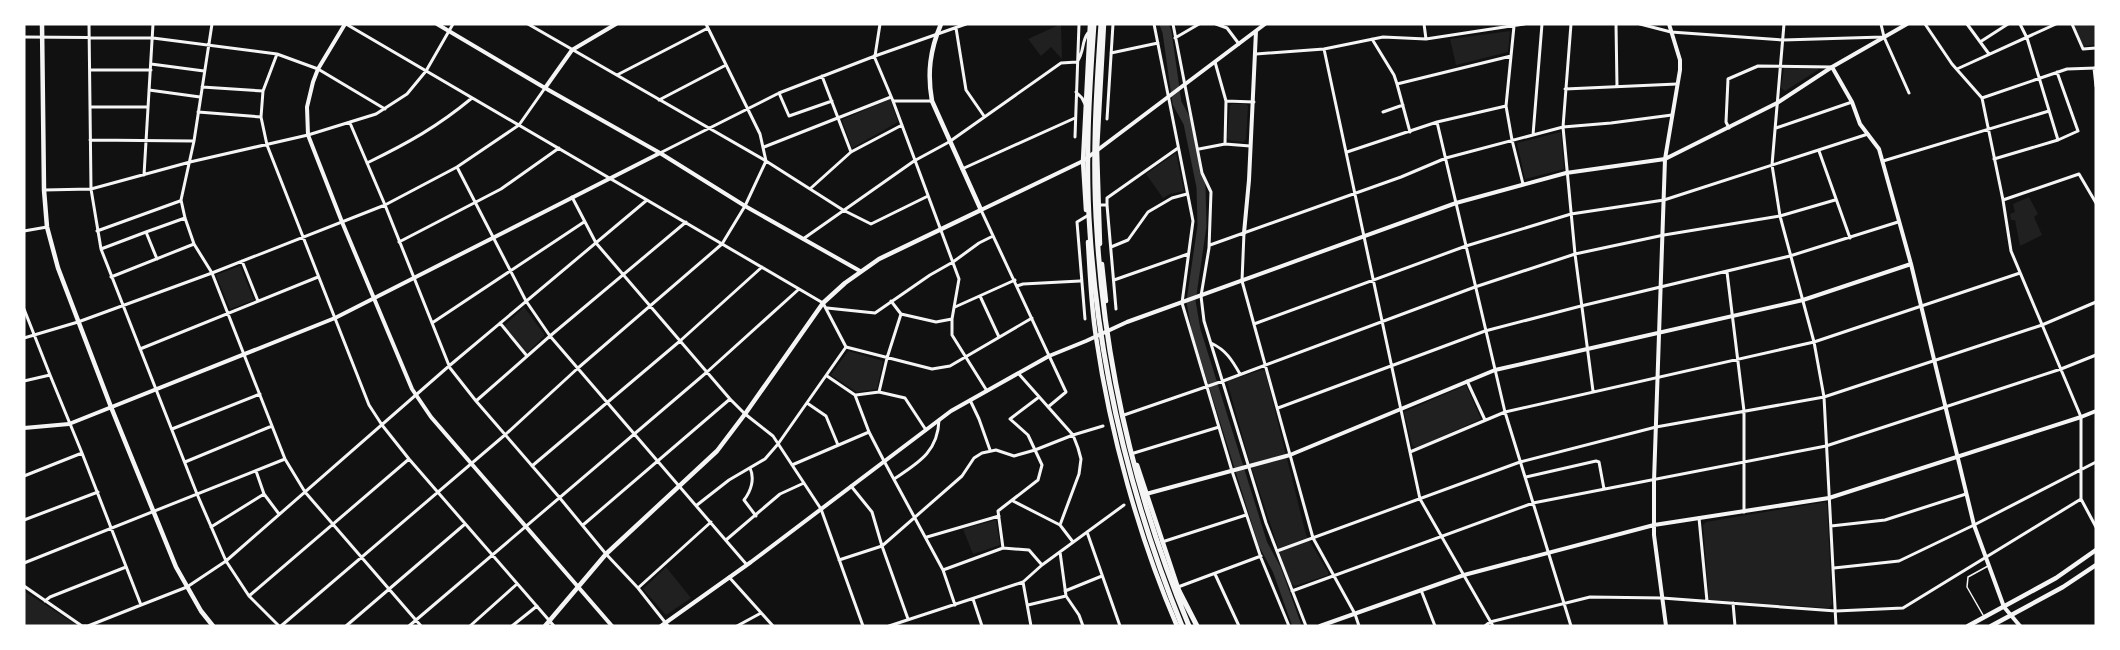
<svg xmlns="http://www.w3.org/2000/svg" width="2120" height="650" font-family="'Roboto Condensed',sans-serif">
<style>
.green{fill:#202020}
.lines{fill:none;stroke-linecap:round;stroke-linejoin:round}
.river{stroke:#333;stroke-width:9}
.service{stroke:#f5f5f5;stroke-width:1.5}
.minor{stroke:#f5f5f5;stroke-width:3}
.tertiary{stroke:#f5f5f5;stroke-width:4}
.secondary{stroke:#f5f5f5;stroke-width:4.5}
.primary{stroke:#f5f5f5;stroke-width:4.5}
.trunk{stroke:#f5f5f5;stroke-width:4.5}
.motorway{stroke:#f5f5f5;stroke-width:5}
</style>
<rect width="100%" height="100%" fill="#111"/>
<path class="green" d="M1061,24L1062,59L1051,47L1041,56L1028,39Z
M2070,24H2096V45L2083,46Z
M1510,31L1508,52L1456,65L1450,39Z
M1786,66L1817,67L1818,70L1785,91L1781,88L1784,68Z
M890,99L898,122L852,148L842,120Z
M1233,104H1246L1248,106L1246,139L1244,142L1229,140L1227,138L1230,105Z
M1561,132L1564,169L1525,179L1517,143Z
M1176,153L1184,191L1170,194L1163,198L1146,174Z
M2029,197L2038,214L2034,217L2042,235L2020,246L2015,220H2011L2010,214L2015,212L2013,204Z
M240,266L254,300L230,309L216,275Z
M524,307L544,334V336L527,353L504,326Z
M848,351L883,361L877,389L857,392L831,375Z
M1262,370L1265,371L1306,535L1328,572V575L1295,586L1290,583L1250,463L1227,381Z
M1466,385L1481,419L1416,448L1412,445L1404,412Z
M1825,502L1827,504L1832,604L1829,608L1709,600L1703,525L1706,522Z
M996,520L1000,545L973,554L963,529Z
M666,567L691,598L666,615L643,589Z
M24,591L78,626H24Z"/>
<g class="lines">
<path class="river" d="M1164,24L1167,32L1177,103L1188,123L1201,187L1202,226L1191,301L1196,330L1263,544L1277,570L1297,626"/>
<path class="service" d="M1983,615L1967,587L1968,577L1988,566"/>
<path class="minor" d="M89,24L91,189L101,249L197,494L226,561L249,596L279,626
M212,24L194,141L181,200L185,218L194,244L212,273L285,459L305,492L421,626
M346,24L823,303L846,347L778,444L765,459L729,480L697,505
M528,24L766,161L843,210L871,224L928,196
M1154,24L1193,221L1182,303L1232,471L1261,558L1289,626
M1173,24L1202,173L1211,192L1209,248L1201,296L1204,321L1266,523L1306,626
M1216,24L1227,28L1239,44
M1424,24L1426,39
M1571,24L1563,127L1575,254L1593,391
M1616,24L1617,87
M1640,24L1671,32L1783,40L1883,37
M1784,24L1772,165L1780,216L1814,342L1824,397L1836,626
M1881,24L1884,37L1909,93
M1967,24L1989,54
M2072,24L2083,49L2096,48
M1514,26L1506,106L1512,140L1523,184
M956,28L966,90L984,116
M24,37L153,38L277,54L318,69L385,109
M1175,38L1199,24
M1372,39L1394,75L1397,84
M1980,42L2008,24
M1324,49L1420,499L1493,626
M1111,53L1158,43
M277,54L263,91L261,117L267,145L369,405L382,425L409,459L554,626
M1256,54L1324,49L1383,37L1426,39L1524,24
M874,56L893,101L959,279L952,319V335L987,391
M875,56L880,24
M1215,62L1226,101L1225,144
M151,64L204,71
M2094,68L2096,86
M1957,69L2056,24
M90,70H151
M2057,72L2078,131L2058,140
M617,75L708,28
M822,76L851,152
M202,87L263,91
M1565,89L1677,84
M149,90L200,97
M1076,92L1082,98L1085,104
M779,93L789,116L832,101
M1982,98L2067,69L2096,68
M659,100L726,65
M894,101H932
M1226,101L1254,102
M90,107H148
M198,112L261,117
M1383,112L1403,105
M1107,119L1113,24
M1437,122L1505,412L1571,626
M350,123L385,205L450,368L476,401L559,497L606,554L638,588L668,626
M1729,128L1726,122L1728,79L1758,66L1832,67
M1776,128L1852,102
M1410,132L1397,84L1511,56
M1533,135L1542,24
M1075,137L1079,24
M90,140L193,141
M764,147L891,97
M1199,149L1225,144L1250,146
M1819,151L1850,238
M1347,152L1437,122L1506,106
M660,153L779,93L875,56L966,24
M1994,159L2058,140L2027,38L2020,24
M1883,161L2049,111
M367,163C408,143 437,127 472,98
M457,167L526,301L550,336L747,565
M962,169L1075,118
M144,175L153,24
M811,188L851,152L902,125
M44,190L91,189L190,162L308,135L376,114L407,94L426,71L453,24
M572,197L596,243L730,399L745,414L773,436L821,509L863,626
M2003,200L2079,174L2096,203
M1099,205H1107V198L1178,148
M1107,205L1116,309
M981,210L1066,392L1048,407
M24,231L47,227
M97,231L180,201
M146,232L185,218
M1244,233L1242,281L1313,538L1355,614L1359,626
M803,239L914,161L949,142L1061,63L1077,62C1085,51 1081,42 1088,33
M399,242L501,189L559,148
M1210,245L1401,177L1446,158L1563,127L1611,123L1672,115
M1111,247L1128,240L1148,212L1172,198L1187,194
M101,249L146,232L157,259
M242,261L258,301
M1727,272L1744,411V512
M111,277L194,244
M1114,280L1188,254
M1017,286L1023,284L1080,281
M980,296L999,337
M955,307L1015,280
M827,308L875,313L930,275L953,262L979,243L993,236
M24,309L50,375L24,381
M901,314L936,322L952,319
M1085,319L1077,222L1087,216
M432,323L584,222
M500,323L527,356
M1254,324L1466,246L1571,214L1664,200L1868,134
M24,338L78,322L212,273L385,205L457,167L519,125L545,88
M1211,343C1226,350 1232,360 1240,374
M846,347L932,369L950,366L1032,318
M140,349L318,277
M1018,373L1073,435L1078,448L1081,459L1079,474L1060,525
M50,375L82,453L141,605L88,626H83
M827,376L855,395L869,432L884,461L943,570L955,605
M1467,381L1485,420
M879,392L887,358L901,314L891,301
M856,395L879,392L905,398L926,430
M970,400L979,419L990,450
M476,401L550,336L686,222
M807,403L826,416L838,445
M1278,408L1485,331L1581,306L1790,256L1898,222
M1124,415L1223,381L1475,287L1575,254L1664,235L1780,216L1835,200
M172,429L260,394
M1410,452L1505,412L1814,342L2020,273
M1134,453L1219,427
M185,462L272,426
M792,465L869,432
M532,466L680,341L762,267
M750,468C755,479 751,491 744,500L756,516
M256,471L264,494L279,514
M24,476L82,453
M1526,477L1596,461L1599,462L1604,489
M894,479C918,463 938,452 939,420
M851,486L872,512L882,546L908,619
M2081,499L2096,527
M1013,501L1060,525L1073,542
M1699,518L1707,601
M24,520L98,492
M583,525L730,399
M1831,526L1885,520L1966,494
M211,527L264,494
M1087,532L1120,626
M927,537L999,516
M726,540L780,494L804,483
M1162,542L1246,515
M1003,548L998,511L1038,480L1042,465L1028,435L1010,419L1039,397
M1277,551L1520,462L1656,427L1824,397L2042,325L2096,302
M1060,552L1066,596L1079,615L1083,626
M839,560L882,546L962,476L974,458L982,453L996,450L1014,456L1035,450L1073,435L1103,426
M24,563L285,459
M1834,568L1899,561L1974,525L2096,462
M943,570L1003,548L1029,550L1042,565
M1215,574L1239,626
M729,577L773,626
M1023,582L1031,626
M24,586L82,626
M1178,587L1261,556
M638,588L711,522
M1421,590L1435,626
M1065,591L1102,576
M1292,591L1533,503L1826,446L2061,369L2096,355
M249,596L409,459
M973,599L982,626
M45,601L50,597L126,567
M1733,603L1735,626
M141,605L187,587L226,561L449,366L647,200
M1028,605L1066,596
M281,626L506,434L578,368L722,244L745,206L766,161L760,134L706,24
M346,626L465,524
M409,626L707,372L799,289
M470,626L517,584
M512,626L537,606
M737,626L761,613
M889,626L1023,582L1042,565L1124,505
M1485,626L1490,622L1590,597L1662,598L1836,611L1903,608L2081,499V417L2011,251L2003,200L1982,98L1952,64L1925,24"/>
<path class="tertiary" d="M345,24L318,69L313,82L307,107L308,135L342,222L412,389L431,417L612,626
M437,24L545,88L660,153L745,206L860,271
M1832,67L1852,102L1860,124L1879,149L1911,264L1974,525L2004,607L2020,626
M545,88L572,50L616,24
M981,210L1083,161L1265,24
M1244,233L1249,180L1256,31
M24,428L69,424L335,318L660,153
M1146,494L1290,455L1495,370L1803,300L1911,264
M661,626L751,562L951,411L1049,356L1086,341L1127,322L1456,203L1566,173L1665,159L1777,103L1832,67L1907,24
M1320,626L1464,575L1654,525L1829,498L2081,417L2096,411
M1666,626L1654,535V481L1665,159L1680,70V60L1669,24"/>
<path class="secondary" d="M42,24L44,190L47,227L58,268L111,407L176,567L201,611L213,626"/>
<path class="primary" d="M545,626L606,554L717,451L745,414L823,303L845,283L879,259L981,210L932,101C927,73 930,50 941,24
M1968,626L2056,578L2096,550
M1991,626L2063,587L2096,565"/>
<path class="trunk" d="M1086,210L1083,161L1090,24
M1088,242C1090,274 1091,306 1096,337C1110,433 1139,538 1177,626
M1100,244L1097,150L1104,24
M1102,264L1106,301
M1137,465L1179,591"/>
<path class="motorway" d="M1094,24C1089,94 1085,164 1090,233C1099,369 1131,500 1182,626
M1101,24C1096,94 1092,163 1097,233C1105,368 1137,501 1189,626
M1178,589L1197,626"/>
</g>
<rect width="2120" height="650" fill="none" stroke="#ffffff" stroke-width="51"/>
</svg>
